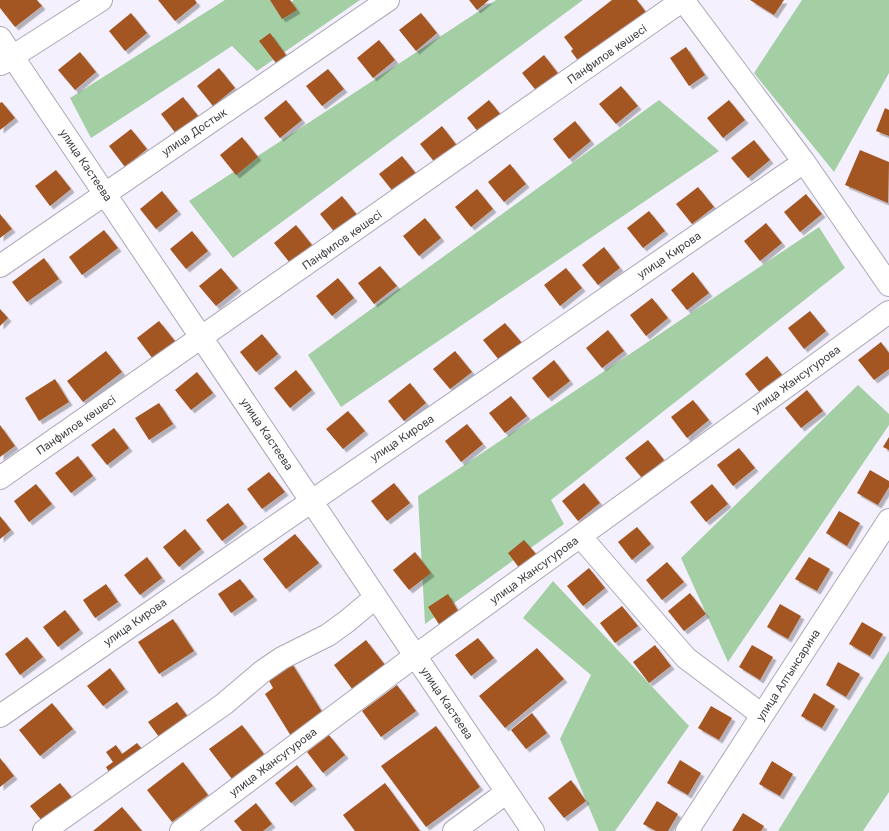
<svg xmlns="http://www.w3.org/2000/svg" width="889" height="831" font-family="Inter,sans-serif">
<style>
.green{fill:#a4cfa5}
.building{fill:#a45620;filter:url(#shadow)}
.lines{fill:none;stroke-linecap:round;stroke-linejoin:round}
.minor-casing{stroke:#aca7b6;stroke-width:24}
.minor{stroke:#fff;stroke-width:22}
.labels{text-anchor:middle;stroke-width:4;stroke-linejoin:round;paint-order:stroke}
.street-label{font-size:11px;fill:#3c3b41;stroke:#fff}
</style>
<defs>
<filter id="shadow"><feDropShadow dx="3.5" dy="3.5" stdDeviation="0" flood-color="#0004"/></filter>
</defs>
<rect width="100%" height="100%" fill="#f4f0fd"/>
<path class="green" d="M225,0H288L291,2L294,0H360L257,71L232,46L91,138L70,98Z
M496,0H583L233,258L189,201Z
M802,0H889V73L834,172L754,73Z
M659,100L719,151L341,407L308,355Z
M819,227L845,268L551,500L564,524L425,624L418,496Z
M858,385L889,414V425L728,662L681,558Z
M553,581L689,726L615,831H599L560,739L591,675L523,618Z
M889,651V792L863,831H778Z"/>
<path class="building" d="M0,0H37L42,6L15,27L0,8Z
M158,0H195L197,3L175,21Z
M270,0H290L297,10L282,19Z
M469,0H489L477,10Z
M612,0H637L648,15L582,66L571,51L573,49L564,37Z
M750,0H784L774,15Z
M131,13L147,33L125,51L109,31Z
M421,13L437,33L416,51L399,30Z
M270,33L289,59L279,67L259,41Z
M379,40L395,60L373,78L357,58Z
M686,47L705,75L689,86L670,58Z
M80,52L96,72L75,90L58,70Z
M544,55L560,76L538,93L522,73Z
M219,68L235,88L213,106L197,86Z
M328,69L344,89L322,106L306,86Z
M621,86L638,106L616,124L599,104Z
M183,97L199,117L177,135L161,114Z
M286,100L302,120L280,138L264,118Z
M489,100L505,120L483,138L467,118Z
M729,100L745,120L723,138L707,118Z
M2,102L15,118L0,130V103Z
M885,108L889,110V136L876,131Z
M575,121L591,141L569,159L553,139Z
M442,126L458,147L436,164L420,144Z
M131,129L147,149L125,167L109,146Z
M242,137L258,157L236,175L220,155Z
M754,140L770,160L748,178L731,158Z
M860,150L889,162L888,203L845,185Z
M402,156L418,176L395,194L379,174Z
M510,164L526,184L504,202L488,182Z
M56,170L71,189L50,206L35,186Z
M698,187L714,207L692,224L676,204Z
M477,189L493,209L471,227L455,207Z
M162,191L178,211L156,229L140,209Z
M806,194L822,214L800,232L784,212Z
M342,196L358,216L336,234L320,214Z
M649,211L665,231L643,248L627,228Z
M0,214L12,229L0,238Z
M425,218L441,238L419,256L403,236Z
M766,223L782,243L760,261L744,241Z
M296,225L312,245L290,263L274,243Z
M104,230L118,248L82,275L69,257Z
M192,231L208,251L186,269L170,249Z
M604,247L620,268L598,285L582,265Z
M44,258L59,279L27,302L12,282Z
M380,266L397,286L374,304L358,283Z
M221,268L238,288L216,306L199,286Z
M566,268L582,288L560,306L544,285Z
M693,272L709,293L687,310L671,290Z
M338,278L354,298L332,316L316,296Z
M652,298L668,318L646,336L630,315Z
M0,309L8,318L0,326Z
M810,311L826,331L804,349L788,328Z
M159,321L175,341L153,359L137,338Z
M505,323L522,343L499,360L483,340Z
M608,330L624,351L602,368L586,348Z
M262,334L278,354L256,372L240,352Z
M881,342L889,353V369L874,380L858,360Z
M106,351L122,372L83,402L67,381Z
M455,351L472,372L450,389L433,369Z
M767,356L783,376L761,394L745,374Z
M554,360L570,381L548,398L532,378Z
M296,370L312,390L290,408L274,388Z
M197,372L213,393L191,410L175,390Z
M55,379L69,402L39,421L25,398Z
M410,383L426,403L404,421L388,401Z
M807,390L823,411L801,428L785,408Z
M511,396L527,416L505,433L489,413Z
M693,400L709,420L687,438L671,417Z
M159,403L173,424L149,440L135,418Z
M348,411L365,431L343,449L326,429Z
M467,424L483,444L461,462L445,441Z
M0,425L15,446L0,457Z
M114,428L129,448L107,465L91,445Z
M889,437V450L883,447Z
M648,440L664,460L642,478L625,458Z
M739,448L755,468L733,486L717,465Z
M78,456L93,476L71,493L55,473Z
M870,470L889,481V487L878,505L857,493Z
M269,472L285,492L262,509L247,489Z
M394,483L410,503L387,521L371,501Z
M584,483L600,503L578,521L562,501Z
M36,484L52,504L29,522L14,501Z
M712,484L728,504L706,522L690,502Z
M228,503L244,524L222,541L206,520Z
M839,511L860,523L847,546L826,533Z
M0,516L11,530L0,539Z
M637,527L651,544L632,560L618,542Z
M185,529L201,549L179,567L163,547Z
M295,534L319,563L286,589L263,559Z
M524,540L537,555L520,569L508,553Z
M415,552L431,573L409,590L393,570Z
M147,557L162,578L140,595L124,575Z
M809,557L830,569L817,591L795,579Z
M667,562L684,582L662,600L646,580Z
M589,568L605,588L583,606L567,586Z
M240,579L254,597L231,613L218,594Z
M106,584L118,602L95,618L83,600Z
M690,593L706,614L684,631L668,611Z
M448,594L460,614L440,626L428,607Z
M780,604L801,616L788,639L767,627Z
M622,606L638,626L615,643L600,623Z
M65,610L80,630L58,647L43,627Z
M173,619L194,651L159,674L138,642Z
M862,622L883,634L870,656L849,644Z
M27,637L43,657L20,675L5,654Z
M478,638L494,658L471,676L455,655Z
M366,640L388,669L356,694L334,665Z
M655,645L671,666L649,683L633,662Z
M752,645L773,657L760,680L739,667Z
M537,648L564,679L505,728L479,696Z
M291,662L327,720L294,741L265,694L273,688L267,677Z
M838,662L860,674L846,697L826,685Z
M110,668L125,689L103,706L87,686Z
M397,685L416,711L381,737L362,711Z
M814,693L835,706L822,728L801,716Z
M177,702L188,717L159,737L148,722Z
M52,703L73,729L40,756L19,730Z
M711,706L732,718L719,740L698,728Z
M532,713L547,733L526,749L511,730Z
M242,725L264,754L232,779L209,749Z
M436,726L480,787L426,827L381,766Z
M329,735L345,755L323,773L307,752Z
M137,743L143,750L110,774L106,767L113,762L106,752L116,745L122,754Z
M0,758L14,776L0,787Z
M680,760L701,773L688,795L667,783Z
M772,761L793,774L780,796L759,784Z
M183,762L208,795L172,822L147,790Z
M297,765L313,786L291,803L275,783Z
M571,780L586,801L564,818L548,798Z
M60,783L73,799L43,822L30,806Z
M385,783L420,831H355L343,815Z
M657,801L678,814L668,831H656L643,824Z
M256,803L272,824L263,831H242L234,821Z
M122,807L142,831H93Z
M743,813L764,826L761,831H732Z"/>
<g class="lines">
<defs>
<path id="minor" d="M683,0L804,162L889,285
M0,38L533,831
M1,64L101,0
M0,266L388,0
M0,478L683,0
M580,536L686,658L762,715
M0,716L804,162
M44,831L224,704L263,671L282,658L328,635L346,622L376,597
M181,831L415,656L889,312
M454,831L507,792
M687,831L889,520"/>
</defs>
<use href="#minor" class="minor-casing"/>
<use href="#minor" class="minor"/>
</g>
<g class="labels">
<g class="street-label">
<text transform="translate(607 54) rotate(-35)" y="4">Панфилов көшесі</text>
<text transform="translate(194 132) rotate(-34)" y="4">улица Достык</text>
<text transform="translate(86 165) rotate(56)" y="4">улица Кастеева</text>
<text transform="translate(342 240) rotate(-35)" y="4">Панфилов көшесі</text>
<text transform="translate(669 255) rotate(-34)" y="4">улица Кирова</text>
<text transform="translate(796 379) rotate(-36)" y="4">улица Жансугурова</text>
<text transform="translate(76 425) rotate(-35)" y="4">Панфилов көшесі</text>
<text transform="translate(267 434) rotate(56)" y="4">улица Кастеева</text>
<text transform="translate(402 438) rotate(-34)" y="4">улица Кирова</text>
<text transform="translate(534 570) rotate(-36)" y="4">улица Жансугурова</text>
<text transform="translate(135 622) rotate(-35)" y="4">улица Кирова</text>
<text transform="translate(788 675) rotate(-57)" y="4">улица Алтынсарина</text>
<text transform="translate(447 703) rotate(56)" y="4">улица Кастеева</text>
<text transform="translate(273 762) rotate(-37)" y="4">улица Жансугурова</text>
</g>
</g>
</svg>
